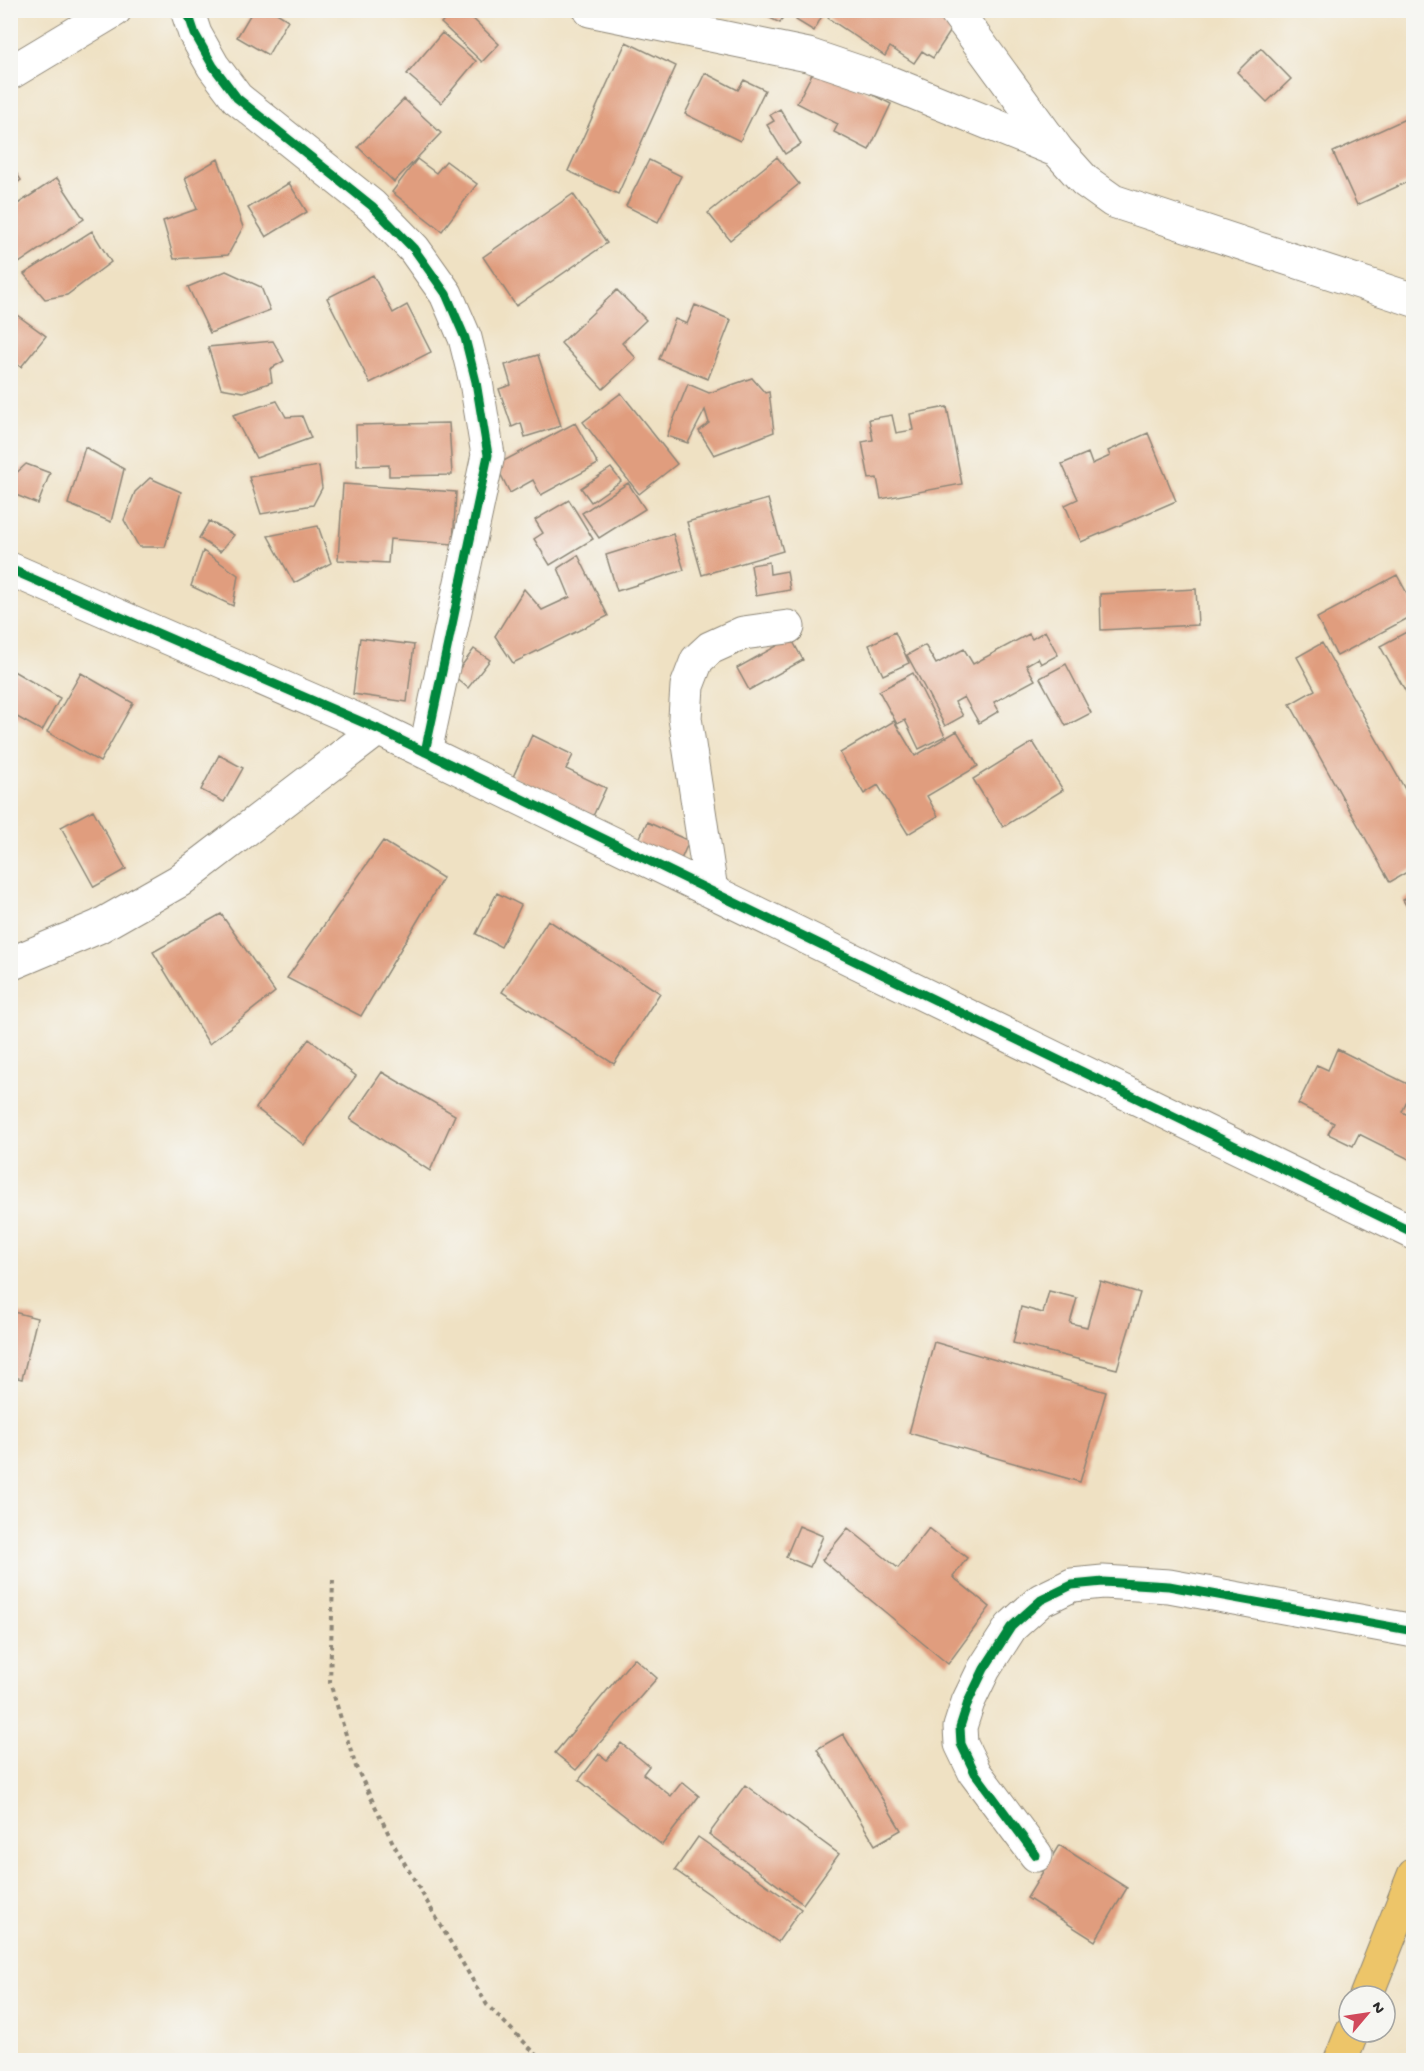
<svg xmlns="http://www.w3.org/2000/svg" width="1424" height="2071" font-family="'Gochi Hand',sans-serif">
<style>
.building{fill:#e09d7e}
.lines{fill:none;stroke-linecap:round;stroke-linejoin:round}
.minor-casing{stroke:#8d8677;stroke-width:35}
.major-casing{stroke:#8d8677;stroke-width:35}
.path{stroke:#8d8677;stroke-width:4;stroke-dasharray:4.5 4.5;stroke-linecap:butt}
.minor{stroke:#fff;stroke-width:33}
.major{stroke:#edc569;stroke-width:33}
.cycleway-casing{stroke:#f6f6f2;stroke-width:13}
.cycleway{stroke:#00873e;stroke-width:9}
</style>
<rect width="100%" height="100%" fill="#f6f6f2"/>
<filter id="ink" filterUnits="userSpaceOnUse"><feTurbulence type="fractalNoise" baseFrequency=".0167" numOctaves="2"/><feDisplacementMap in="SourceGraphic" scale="12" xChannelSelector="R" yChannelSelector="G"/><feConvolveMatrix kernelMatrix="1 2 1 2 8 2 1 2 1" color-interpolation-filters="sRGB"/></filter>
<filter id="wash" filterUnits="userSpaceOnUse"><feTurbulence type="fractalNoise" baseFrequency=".008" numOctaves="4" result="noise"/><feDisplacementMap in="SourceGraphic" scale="24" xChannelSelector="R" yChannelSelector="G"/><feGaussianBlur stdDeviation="1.35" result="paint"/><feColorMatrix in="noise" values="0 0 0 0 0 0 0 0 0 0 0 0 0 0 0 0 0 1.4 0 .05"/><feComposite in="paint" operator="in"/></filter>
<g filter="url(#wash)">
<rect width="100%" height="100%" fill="#efe1c3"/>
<g id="blocks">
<path class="building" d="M253,10H272L288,20L268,55L237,37Z
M453,10H464L499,44L482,62L441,23Z
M754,10H786L780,23Z
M801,10H825L814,31L796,20Z
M834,10H936L956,23L933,58L922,51L914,63L890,47L885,56L828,18Z
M442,33L476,61L441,103L407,74Z
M626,42L676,66L618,194L568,171Z
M1261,48L1291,79L1267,102L1237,72Z
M816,66L891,104L869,150L834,132L838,124L797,103Z
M705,73L738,90L744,80L765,90L740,141L685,114Z
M404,99L441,133L394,182L358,147Z
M780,109L801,144L785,154L767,125L774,121L770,115Z
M1414,115V179L1357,205L1333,152Z
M777,157L799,184L730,240L708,213Z
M218,159L243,227L228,255L174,259L163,221L197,209L185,178Z
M417,159L436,173L446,161L477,184L442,231L392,192Z
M649,160L681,176L658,222L626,206Z
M10,164L21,180L10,188Z
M57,178L84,219L10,269V209Z
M289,183L307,212L266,237L248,208Z
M573,194L607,243L516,306L483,257Z
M92,231L111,262L67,295L45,299L24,274Z
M226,271L261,287L270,310L210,333L188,287Z
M373,275L393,313L407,305L431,352L370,383L327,298Z
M617,290L646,320L622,343L636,358L603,389L561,343Z
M695,305L731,320L708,379L659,359L675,319L687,324Z
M10,310L46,336L21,367L10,360Z
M273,341L284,361L270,369L272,382L243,392L221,388L208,347Z
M538,355L561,426L525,437L521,423L512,427L499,389L511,385L505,365Z
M752,378L765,393L769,392L774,432L714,455L699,431L709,423L705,410L688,443L667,436L688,384L709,393Z
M621,393L677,464L639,494L583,422Z
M277,401L286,417L302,416L311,438L256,458L233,415Z
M947,407L962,484L881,499L877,478L869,479L862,442L873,440L869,419L892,415L896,433L913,430L910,414Z
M449,423L452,475L389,476V465L357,466L356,425Z
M575,423L598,464L541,495L533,480L510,493L496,465Z
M1148,433L1176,501L1081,542L1065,505L1078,499L1062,464L1088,453L1092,464L1110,456L1108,451Z
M85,447L124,469L111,522L68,504Z
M26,464L50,473L38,504L11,493V478Z
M319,466L322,488L313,505L261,514L249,477Z
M611,468L621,481L591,502L581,488Z
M150,478L181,492L165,547H139L124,520L135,492Z
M628,483L645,509L599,538L582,513Z
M343,484L456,492L453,544L390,539L388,563L338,560Z
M768,499L783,551L702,575L687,522Z
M569,500L593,539L550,565L534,539L543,533L535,520Z
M209,521L234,535L220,552L199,538Z
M318,526L331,563L294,583L268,536Z
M673,534L684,570L617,591L606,555Z
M203,551L238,575L233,606L191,586Z
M578,555L608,616L513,663L495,636L524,589L542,610L570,597L558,568Z
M769,562L770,574L787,571L790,590L756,596L751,565Z
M1397,575L1414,606V615L1337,656L1317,618Z
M1196,589L1198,625L1101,630L1100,594Z
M1414,628V706L1380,646Z
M1045,631L1058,655L1041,664L1038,658L1026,665L1035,680L994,702L999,711L979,723L964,697L955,702L963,716L945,726L907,655L925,645L936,664L964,649L973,664L1029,634L1032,639Z
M895,632L909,663L883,675L869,645Z
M360,638L414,645L407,702L353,694Z
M791,638L803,660L749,690L737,668Z
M1322,643L1414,805V868L1390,882L1290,704L1315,690L1297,657Z
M474,649L490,660L468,688L454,676Z
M1066,664L1091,713L1066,726L1040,678Z
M10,669L60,698L42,731L10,713Z
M81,673L133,703L100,762L47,732Z
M913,673L945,736L919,749L905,720L897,724L879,691Z
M894,721L915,756L957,731L978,766L927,796L938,816L908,834L878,785L864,794L840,753Z
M532,735L573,755L566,769L606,788L593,816L513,777Z
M1033,742L1063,790L1003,827L973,779Z
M219,755L243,768L224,802L201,790Z
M93,810L126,869L94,887L61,827Z
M647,822L689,841L679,864L636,846Z
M383,841L443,878L361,1016L287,978Z
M497,893L521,905L501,947L476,934Z
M1414,894V919L1403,900Z
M221,914L275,992L209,1044L153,952Z
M548,920L660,993L614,1064L502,992Z
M309,1039L356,1076L304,1145L256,1108Z
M1337,1049L1414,1087L1402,1112L1414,1118V1155L1411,1160L1359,1134L1353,1146L1328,1134L1334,1123L1298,1104L1317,1065L1328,1070Z
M382,1072L455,1115L430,1171L350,1119Z
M1100,1281L1140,1293L1117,1369L1013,1343L1021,1307L1043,1313L1049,1291L1077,1298L1070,1323L1087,1327Z
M10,1311L37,1318L22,1379L10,1376Z
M934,1342L1106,1392L1080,1482L909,1433Z
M799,1526L823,1536L810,1567L786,1557Z
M848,1528L898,1568L929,1528L967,1558L953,1577L990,1607L948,1664L822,1560Z
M634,1658L657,1678L576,1770L555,1753Z
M843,1734L901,1830L875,1845L817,1749Z
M621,1743L649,1766L643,1774L671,1796L682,1782L699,1796L662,1845L579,1780L599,1754L607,1760Z
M745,1785L839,1854L803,1904L709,1834Z
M698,1837L801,1909L778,1942L675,1870Z
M1059,1845L1127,1888L1095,1941L1027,1898Z"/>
</g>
</g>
<g filter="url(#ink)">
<use href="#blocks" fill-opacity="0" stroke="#8d8677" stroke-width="1.5"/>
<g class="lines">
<defs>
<path id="minor" d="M187,10L195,34L213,66L237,98L372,206L414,249L446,294L465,338L476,382L488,455L425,752
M590,10L808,55L888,82L1058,151
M955,10L1058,151L1085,181L1113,201L1414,300
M10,73L115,10
M10,569L378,729L1414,1233
M711,890L685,718L687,686L697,660L710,648L743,633L788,627
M10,964L98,927L179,881L378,729
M1036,1855L975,1773L961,1744L960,1727L968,1702L984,1669L1011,1627L1041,1600L1072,1585L1103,1582L1169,1586L1414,1631"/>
<path id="major" d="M1366,1996L1414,1875
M1341,2060L1352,2032"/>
</defs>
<use href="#minor" class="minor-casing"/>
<use href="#major" class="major-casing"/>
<path class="path" d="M333,1580L330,1683L356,1767L394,1845L487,2005L542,2060"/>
<use href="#minor" class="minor"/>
<use href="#major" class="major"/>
<defs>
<path id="cycleway" d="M187,10L195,34L213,66L237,98L372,206L414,249L446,294L465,338L476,382L488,455L425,752
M10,569L378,729L1414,1233
M1036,1855L975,1773L961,1744L960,1727L968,1702L984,1669L1011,1627L1041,1600L1072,1585L1103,1582L1169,1586L1414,1631"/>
</defs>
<use href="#cycleway" class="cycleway-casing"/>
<use href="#cycleway" class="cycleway"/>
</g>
</g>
<rect width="1424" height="2071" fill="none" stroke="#f6f6f2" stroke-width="36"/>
<g transform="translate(1367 2014) rotate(61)"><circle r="28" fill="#f6f6f2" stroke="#a5a5a2" stroke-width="1.5"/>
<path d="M0-4.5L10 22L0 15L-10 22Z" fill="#d1495b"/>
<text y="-9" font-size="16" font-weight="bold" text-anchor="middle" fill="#2b2b2b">N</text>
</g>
</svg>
